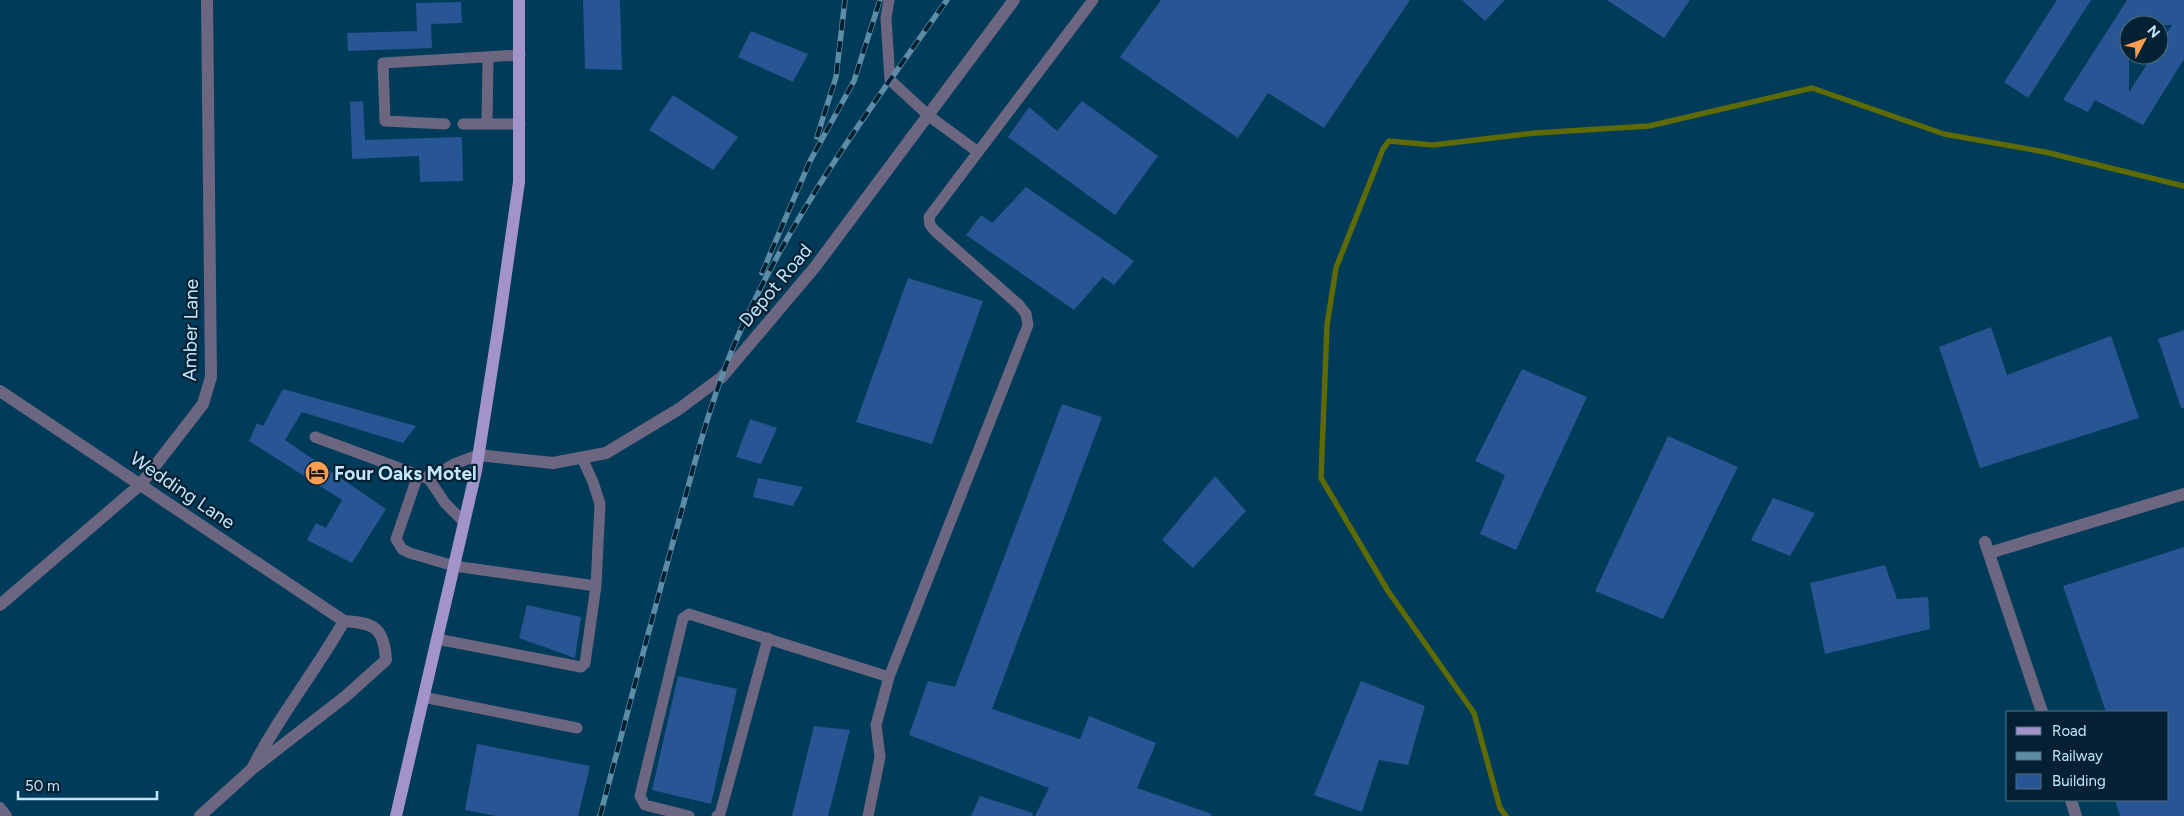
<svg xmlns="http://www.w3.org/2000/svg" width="2184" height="816" font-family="Figtree,sans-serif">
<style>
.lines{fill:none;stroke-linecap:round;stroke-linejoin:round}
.stream{stroke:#5e6a04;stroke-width:5.5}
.building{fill:#285593;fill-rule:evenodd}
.service{stroke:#6d6681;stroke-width:11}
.minor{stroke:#6d6681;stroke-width:12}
.primary{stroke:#a293c9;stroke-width:12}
.rail-casing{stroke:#5c8ca6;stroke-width:5.5}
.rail{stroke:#032132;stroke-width:4;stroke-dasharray:11;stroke-linecap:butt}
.labels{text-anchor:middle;stroke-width:4.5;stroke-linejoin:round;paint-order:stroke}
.street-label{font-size:19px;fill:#c4e6fd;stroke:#032132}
.poi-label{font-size:19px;font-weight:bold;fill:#c4e6fd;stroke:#032132;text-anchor:start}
</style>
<rect width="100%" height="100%" fill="#003c59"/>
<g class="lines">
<path class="stream" d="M1506,816L1500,808L1474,713L1388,591L1321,478L1327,325L1336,268L1383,149L1389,141L1433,145L1535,133L1649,126L1812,88L1944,134L2045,152L2184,186"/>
</g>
<path class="building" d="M583,0H620L622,70L585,69Z
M1161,0H1410L1324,128L1268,93L1238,138L1120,57Z
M1462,0H1505L1485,21Z
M1607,0H1690L1664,38Z
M2057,0H2091L2028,98L2004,82Z
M2127,0H2184V59L2143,125L2095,100L2088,112L2063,100ZM2129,25H2172L2159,45V55H2153L2129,92Z
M461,2L462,23L431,24L432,48L348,51L347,33L417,31L416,3Z
M751,31L808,54L793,82L738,57Z
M673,95L738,137L713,170L649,130Z
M363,101L365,140L462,137L463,181L420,182L419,156L352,159L350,102Z
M1082,101L1158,156L1115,215L1008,137L1029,107L1057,131Z
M1026,187L1134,261L1114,285L1103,277L1074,310L966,235L981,215L992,223Z
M908,278L983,301L932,444L856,422Z
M1991,327L2007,375L2111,336L2139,418L1980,468L1939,347Z
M2184,330V408H2181L2158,339Z
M1522,369L1587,397L1516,550L1480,534L1505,475L1475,461Z
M283,389L416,426L403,443L302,412L285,440L386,509L352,563L307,540L316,523L326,528L342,500L249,441L257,423L263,426Z
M1062,404L1102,417L992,709L1080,739L1089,716L1156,743L1137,788L1212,814L1211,816H1035L1049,788L909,735L928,681L955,687Z
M750,419L777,428L761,464L736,457Z
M1668,436L1738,467L1663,619L1595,591Z
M1215,476L1246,511L1193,568L1162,540Z
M758,478L803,487L793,506L753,497Z
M1773,498L1815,513L1790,556L1751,540Z
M2184,547V816H2120L2115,800H2168V712H2106L2063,586Z
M1885,565L1897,599L1928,597L1930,629L1825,654L1810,583Z
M527,605L581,617L575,658L519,638Z
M678,676L737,689L711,804L652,790Z
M1361,681L1425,706L1408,765L1379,760L1362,812L1314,795Z
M814,726L850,730L828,816H792Z
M477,744L590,766L578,816H496L465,810Z
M980,796L1033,813L1032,816H971Z"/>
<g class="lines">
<path class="service" d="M889,0L886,18L890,80L929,116L978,152
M445,124L385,121L383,63L520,55
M463,124H520
M487,124L488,57
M315,437L429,479L454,464L478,455
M418,475L396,539L402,549L410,553L454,566L596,586L600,504L593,482L582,458
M429,479L445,503L464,522
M437,639L581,667L585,663L596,586
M889,677L1028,325L1026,314L1019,305L935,231L930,225L929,217L1093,0
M423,697L577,728
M689,816L645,805L640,796L683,618L689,614L889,677L876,725L880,757L868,816
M717,816L720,814L768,638"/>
<path class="minor" d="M0,391L344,621
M478,455L553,463L606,453L679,409L722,377L815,267L1014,0
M1985,542L2042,712
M1989,553L2184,494
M0,605L141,484L203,404L211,377L207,0
M2071,800L2076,816
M0,808L6,816
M200,816L252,769L346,696L386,660C384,628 375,623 344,621C316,671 278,717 252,769"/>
<path class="primary" d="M396,816L476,471L498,330L519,182V0"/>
<defs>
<path id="rail" d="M817,137L836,77L845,0
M762,273L810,161L854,81L880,0
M600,816C626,719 651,621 678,524C696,458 713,390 742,327C795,209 872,105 947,0"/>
</defs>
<use href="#rail" class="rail-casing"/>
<use href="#rail" class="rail"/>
</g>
<defs>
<symbol id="hotel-disc" viewBox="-11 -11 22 22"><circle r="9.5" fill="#fc9e52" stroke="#032132"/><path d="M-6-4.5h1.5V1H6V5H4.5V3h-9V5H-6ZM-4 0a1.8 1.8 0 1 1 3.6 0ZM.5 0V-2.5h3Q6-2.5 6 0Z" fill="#111"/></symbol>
</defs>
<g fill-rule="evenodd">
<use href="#hotel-disc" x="303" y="459" width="28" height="28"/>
</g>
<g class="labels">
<g class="street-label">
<text transform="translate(775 285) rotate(-50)" y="7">Depot Road</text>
<text transform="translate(190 330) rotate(-89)" y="7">Amber Lane</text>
<text transform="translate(183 490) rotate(34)" y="7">Wedding Lane</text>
</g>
<g class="poi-label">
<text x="334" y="480">Four Oaks Motel</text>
</g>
</g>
<rect x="2006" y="711" width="162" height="90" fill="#032132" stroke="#507083"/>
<rect x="2016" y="727" width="25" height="8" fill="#a293c9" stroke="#507083"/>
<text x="2052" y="736" font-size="15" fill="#c4e6fd">Road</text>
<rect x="2016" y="752" width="25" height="8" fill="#5c8ca6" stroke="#507083"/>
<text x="2052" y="761" font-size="15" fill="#c4e6fd">Railway</text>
<rect x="2016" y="774" width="25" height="15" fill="#285593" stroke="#507083"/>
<text x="2052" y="786" font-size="15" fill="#c4e6fd">Building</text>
<g transform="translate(2144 40) rotate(49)"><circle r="24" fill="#032132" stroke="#507083"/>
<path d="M0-4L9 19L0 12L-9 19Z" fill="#fc9e52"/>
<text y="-8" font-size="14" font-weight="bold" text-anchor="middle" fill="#c4e6fd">N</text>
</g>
<path d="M18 791v8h139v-8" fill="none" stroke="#c4e6fd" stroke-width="2.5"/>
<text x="25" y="791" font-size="15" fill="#c4e6fd" stroke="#032132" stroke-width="4" paint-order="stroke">50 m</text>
</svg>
